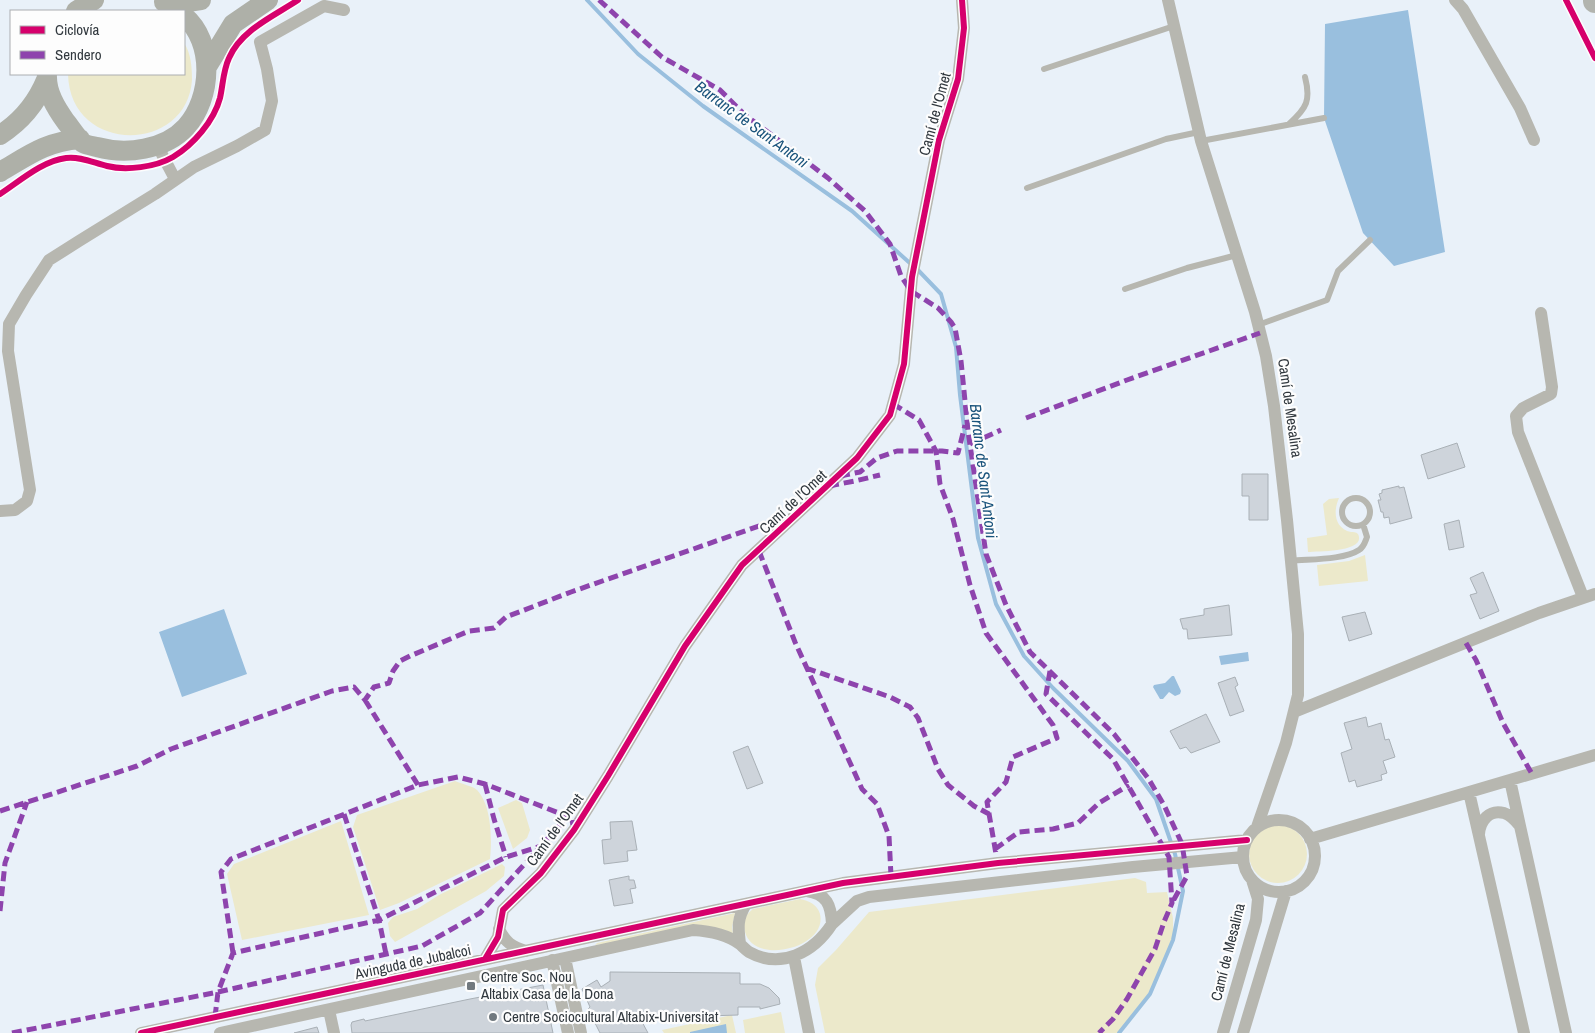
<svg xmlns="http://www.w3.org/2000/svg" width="1595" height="1033" font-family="'Archivo Narrow',sans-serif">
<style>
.green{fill:#ece9cb}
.water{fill:#99bfde}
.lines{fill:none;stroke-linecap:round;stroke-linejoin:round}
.stream{stroke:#99bfde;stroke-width:4}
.building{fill:#ced4db;stroke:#a9b0b6}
.lane{stroke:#b7b7b0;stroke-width:6}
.street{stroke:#b7b7b0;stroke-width:12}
.primary{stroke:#aeb0a8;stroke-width:20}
.highway{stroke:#b2b4ae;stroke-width:24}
.quiet{stroke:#8e44ad;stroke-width:5;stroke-dasharray:10 5;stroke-linecap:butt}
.cycleway-casing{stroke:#fdfdfd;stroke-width:9}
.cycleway{stroke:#d6006c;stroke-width:6}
.poi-dot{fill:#71797f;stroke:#fdfdfd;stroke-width:2}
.labels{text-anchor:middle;stroke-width:4.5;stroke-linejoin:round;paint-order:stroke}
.street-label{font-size:15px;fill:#31383e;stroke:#fdfdfd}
.poi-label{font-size:15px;fill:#31383e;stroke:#fdfdfd;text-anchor:start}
.water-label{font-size:16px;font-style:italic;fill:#19537b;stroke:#fdfdfd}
</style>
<rect width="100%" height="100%" fill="#e9f1f9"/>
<path class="green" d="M184,43C191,53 192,67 192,80C187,154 70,155 68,74H184Z
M1339,498C1333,511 1334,528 1351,532C1353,532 1356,532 1358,534C1367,552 1319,551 1308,552L1307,538L1327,535L1323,504L1329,499Z
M1365,555L1368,581L1319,586L1317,565L1349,561Z
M455,781C461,784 473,786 477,790C492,806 492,840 490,859L399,903L380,910L353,827L357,815Z
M516,800L522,803L530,830L527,838L513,849L498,808Z
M341,821L369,915L242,940L227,874L234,864Z
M1249 854a29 29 0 1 1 58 0a29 29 0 1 1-58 0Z
M502,864L505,867L504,876L486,891L395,942L390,936L388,923L393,917L417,909L439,895Z
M1135,878L1146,882L1147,893L1167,892L1173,918V940L1150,994L1119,1033H825L815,985L818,968L836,950L869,912Z
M800,899C809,901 817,904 820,914C828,948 754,966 745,932C742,922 745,915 753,909Z
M735,913L732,927L733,934L725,930L595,945L597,943Z
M781,1012L785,1033H745L743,1020Z
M732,1015L736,1033H664L662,1030Z"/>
<path class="water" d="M1408,10L1445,252L1394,266L1363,233L1324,118L1325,24Z
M224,609L247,674L182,697L159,632Z
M1248,652L1249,661L1221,665L1219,656Z
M1172,676H1174L1181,691L1180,694L1175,696L1169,692L1163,699H1160L1153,687L1154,685L1165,683Z
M726,1024L727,1033H690V1032Z"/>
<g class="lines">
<path class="stream" d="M587,0L638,54L703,106L852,211L912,265
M917,269L941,294L956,347L960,395L978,538L996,604L1024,656L1053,688L1128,761L1156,799L1175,854L1183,891L1173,940L1150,994L1119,1033"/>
</g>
<path class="building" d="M1457,443L1465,467L1428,479L1421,455Z
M1242,474H1268V520H1249V496H1242Z
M1399,486V488L1404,487L1412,518L1390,524L1389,517L1384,518L1383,512H1381L1378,500H1381L1379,494L1382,493V490Z
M1459,520L1464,547L1449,550L1444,524Z
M1483,572L1499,611L1480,619L1470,595L1477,593L1470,578Z
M1229,605L1232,635L1188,639L1187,629H1183L1180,619L1204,615V609Z
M1365,612L1372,634L1349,641L1342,617Z
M1235,677L1238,685L1235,687L1244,711L1230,716L1218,683Z
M1206,714L1220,742L1191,753L1186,747L1180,749L1170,731Z
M1366,717L1368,727L1381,723L1385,740L1389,739L1395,757L1383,761L1387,773L1381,775L1382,780L1357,787L1355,780L1349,782L1341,753L1352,749L1344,723Z
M748,746L763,783L747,789L733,752Z
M632,821L637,850L627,851L628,861L604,864L602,840L611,839L610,822Z
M629,876V880H634L636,888L630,889L633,903L614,906L609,880Z
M610,972L740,973V984H760L769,988L779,998L780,1004L760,1009V1007H738V1015L643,1018L641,1020L648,1033H600L588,1009L590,1007L582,989L597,980L601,987L610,981Z
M543,985L553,1033H352L351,1025L352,1022L364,1019L365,1021L470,999Z
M317,1027L319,1033H294Z"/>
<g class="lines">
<path class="lane" d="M1044,69L1174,26
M1289,124C1307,108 1311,100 1305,77
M1201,141L1324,118
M1027,188L1166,139L1199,132
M1125,289L1187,268L1237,255
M1258,325L1327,300L1338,271L1370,240
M1342 512a14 14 0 1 1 28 0a14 14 0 1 1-28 0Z
M1291,561C1309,559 1344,560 1359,550C1364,547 1365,542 1367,537L1363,524"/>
<path class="street" d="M1168,0L1201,141L1255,312L1266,356L1274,406L1287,520L1298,634V695L1286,743L1257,827
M1455,0L1463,9L1520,108L1534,140
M157,145L175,179
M1541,313L1552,387L1551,394L1523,408L1516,416L1518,432L1583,597
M0,511L15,510L27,501L30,490L8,351L9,324L26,295L49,260L79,241L155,194L194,167L237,146L265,130L272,101L267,69L260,42L324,6L344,10
M1294,712L1539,613L1595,594
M1510,780L1520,826
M1469,792L1524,1033
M1243 856a36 36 0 1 1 72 0a36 36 0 1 1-72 0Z
M1479,834C1480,821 1489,809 1504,813C1511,815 1516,821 1520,826L1566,1033
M1310,839L1595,755
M832,924L857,901L869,897L1133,867L1243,857
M499,929C505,942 512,947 526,951
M740,944C738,927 737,919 746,904
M794,957L809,1033
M565,958L581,1033
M485,959L498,937L503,910L541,873L574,830L608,776L685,646L742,565L857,458L890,415L904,364L912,277L939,140L958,79L964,28L962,0
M552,960L568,1033
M329,1010L334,1033
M141,1033L843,883L998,863L1247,840
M220,1033L693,930C710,931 726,934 740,944C743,947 746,950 749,952C781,970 814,952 832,924C831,905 827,894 807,891
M1223,1033L1256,920L1258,899L1252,880
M1243,1033L1286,891"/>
<path class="primary" d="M164,2L181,3L201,0
M76,11L94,0
M208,65L233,24L268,0
M47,74C46,92 56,108 66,122C71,128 77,138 83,143C86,145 93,146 97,147C126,155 165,150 186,127C212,98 215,42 184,16
M0,135C22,121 36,104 46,80
M0,172C29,155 45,142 80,139"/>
<path class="highway" d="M1595,0V1"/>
<path class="quiet" d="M599,0L662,57L720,90L744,114L828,178L865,211L890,244L901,276L911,291L938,308L951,322L955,328L961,361L968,431L986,554L1006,605L1030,652L1114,734L1148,778L1164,805L1182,844L1187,876L1172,903
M893,404L919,420L936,451L940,484L953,519L970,585L986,633L1053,725L1057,738L1013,757L1006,782L987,802L996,854
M1026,418L1127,380L1260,333
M970,444L1001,430
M840,476L860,472L877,458L897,451H942L958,453L965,425
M829,486L855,481L880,475
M759,551L795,642L862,789L877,804L889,836L891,876
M1466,643L1476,660L1503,723L1532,774
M806,668L890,697L910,707L918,718L938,769L948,785L974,806L989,814
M1050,671L1046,694L1113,759L1169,857L1172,903L1164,922L1155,949L1127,999L1113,1019L1099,1033
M365,700L418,785
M485,784L494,819L506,857
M0,811L137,766L171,749L332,691L354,687L365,700L374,687L389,683L393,671L400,661L410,656L469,631L494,628L506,617L571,592L793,514
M344,814L379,920L386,954
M995,849L1019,832L1053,829L1078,823L1099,803L1129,785
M0,911L5,863L27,802
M233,953L221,872L231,859L418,785L458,777L485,784L579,821
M215,1017L218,992L233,953L379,920L506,857L541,846
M12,1033L218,992L422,946L480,913L560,825L579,821"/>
<defs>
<path id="cycleway" d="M1566,0L1595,58
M0,194C20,181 42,161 66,158C80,156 94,163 107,166C126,171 156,167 173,157C193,145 214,121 220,98C223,85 223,71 229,58C241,30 274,16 298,0
M485,959L498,937L503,910L541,873L574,830L608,776L685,646L742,565L857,458L890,415L904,364L912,277L939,140L958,79L964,28L962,0
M141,1033L843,883L998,863L1247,840"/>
</defs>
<use href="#cycleway" class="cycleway-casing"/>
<use href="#cycleway" class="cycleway"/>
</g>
<g class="poi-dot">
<rect x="466" y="981" width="10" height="10" rx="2.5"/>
<circle cx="493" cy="1017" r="5"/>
</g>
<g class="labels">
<g class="street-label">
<text transform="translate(935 114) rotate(-75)" y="5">Camí de l'Omet</text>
<text transform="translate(1290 408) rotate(82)" y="5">Camí de Mesalina</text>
<text transform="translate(793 502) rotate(-43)" y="5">Camí de l'Omet</text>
<text transform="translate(555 830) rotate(-54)" y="5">Camí de l'Omet</text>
<text transform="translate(1228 952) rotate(-76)" y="5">Camí de Mesalina</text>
<text transform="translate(413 962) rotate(-12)" y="5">Avinguda de Jubalcoi</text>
</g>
<g class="poi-label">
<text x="481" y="982">Centre Soc. Nou<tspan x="481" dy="17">Altabix Casa de la Dona</tspan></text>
<text x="503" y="1022">Centre Sociocultural Altabix-Universitat</text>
</g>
<g class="water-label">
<text transform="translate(752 124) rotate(36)" y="6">Barranc de Sant Antoni</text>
<text transform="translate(984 471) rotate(83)" y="6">Barranc de Sant Antoni</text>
</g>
</g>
<rect x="10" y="10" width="175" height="65" fill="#fdfdfd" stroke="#abaeb1"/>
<rect x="20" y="26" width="25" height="8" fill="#d6006c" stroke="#abaeb1"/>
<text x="55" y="35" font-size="15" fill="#31383e">Ciclovía</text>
<rect x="20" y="51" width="25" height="8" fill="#8e44ad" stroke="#abaeb1"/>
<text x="55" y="60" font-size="15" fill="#31383e">Sendero</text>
</svg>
